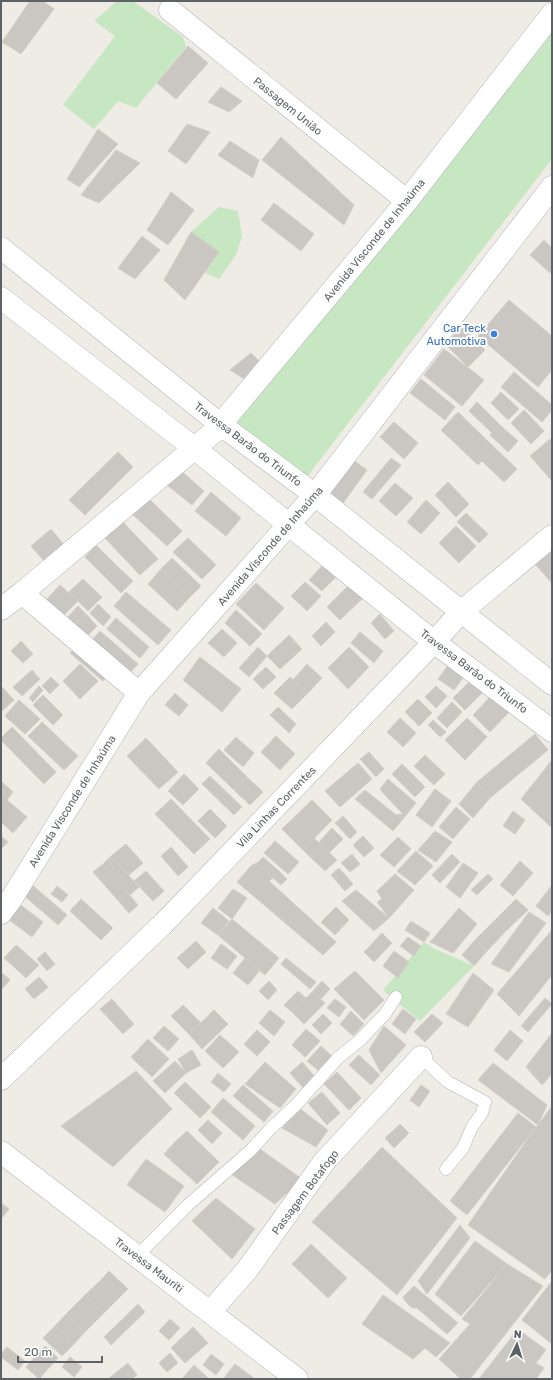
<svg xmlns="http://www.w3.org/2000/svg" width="553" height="1380" font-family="Rubik,sans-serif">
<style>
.green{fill:#c7e7c2}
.building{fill:#cac7c3;stroke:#d4cdc4}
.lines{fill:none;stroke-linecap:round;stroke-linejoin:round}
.lane-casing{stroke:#b1b4b8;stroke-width:13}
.street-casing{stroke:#b1b4b8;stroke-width:23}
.secondary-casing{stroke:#b2b6ba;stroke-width:23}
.lane{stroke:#fff;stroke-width:12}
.street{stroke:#fff;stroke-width:22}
.secondary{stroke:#fff;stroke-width:22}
.shop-dot{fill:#3f7fe0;stroke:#fff;stroke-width:1.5}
.labels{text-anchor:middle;stroke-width:4;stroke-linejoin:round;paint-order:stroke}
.street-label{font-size:11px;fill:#5d6266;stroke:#fff}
.shop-label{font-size:11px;fill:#366cbe;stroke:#fff;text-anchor:end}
</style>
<rect width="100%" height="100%" fill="#efece6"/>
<path class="green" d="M117,1H133L183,37L186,47L136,108L118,101L94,129L63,105L115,36L94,21Z
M552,29V159L306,478L234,426Z
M219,207L238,211L242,236L236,255L219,279L205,273L218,252L191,232Z
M424,942L433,948L474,966L420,1021L383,990Z"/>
<path class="building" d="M30,1H43L54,9L21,54L2,42Z
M188,46L208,63L176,99L157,83Z
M221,87L242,101L229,112L208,102Z
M187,124L210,132L186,164L168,151Z
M98,129L118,144L79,187L67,179Z
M281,137L354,205L344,225L262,160Z
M230,141L259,160L253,178L218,155Z
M116,150L140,163L99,203L81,195Z
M171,192L194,210L168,245L147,230Z
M274,203L314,234L301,251L261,220Z
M191,232L219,252L185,300L164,280Z
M142,236L160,250L135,279L118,268Z
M544,240L552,248V271L550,273L530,255Z
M509,300L552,336V370L538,387L478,336Z
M462,327L485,350L468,367L445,344Z
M444,349L484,380L462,406L424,375Z
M251,353L263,365L248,381L230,370Z
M514,372L552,405V410L542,422L501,387Z
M421,379L455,407L445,420L410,393Z
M501,392L519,409L508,420L491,403Z
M477,402L500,425L492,433L469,411Z
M524,410L544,431L531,444L511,423Z
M458,412L495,448L478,465L441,430Z
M394,422L418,443L404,459L380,437Z
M500,425L518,441L508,452L490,435Z
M550,439L552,441V481L530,456Z
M495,448L517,469L504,482L482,461Z
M118,452L133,467L85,515L69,500Z
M391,458L401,465L372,499L363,492Z
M353,460L367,470L343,503L329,492Z
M180,470L204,491L192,505L167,485Z
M448,482L469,504L456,517L435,495Z
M395,483L413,498L396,516L379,501Z
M211,492L241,518L226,536L195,511Z
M146,496L182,531L167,546L130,512Z
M426,500L440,513L421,534L407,522Z
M466,513L488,534L479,543L457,522Z
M122,521L158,559L140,575L104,537Z
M456,526L476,546L459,563L439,543Z
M51,529L64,545L44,561L31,546Z
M188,538L216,565L202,579L173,552Z
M96,545L116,565L105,577L85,557Z
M552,548V583L534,563Z
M172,558L201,586L190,597L161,569Z
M116,565L133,581L121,593L105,577Z
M323,565L336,577L322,591L309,580Z
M161,569L190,597L177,611L148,584Z
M83,579L102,597L88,611L69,592Z
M305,582L321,596L307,611L291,596Z
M256,583L284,608L264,630L236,604Z
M351,583L365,596L340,620L327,607Z
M60,585L78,601L62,617L45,601Z
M126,592L171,630L158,645L114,606Z
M98,604L111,617L103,626L90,613Z
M78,606L86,614L75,624L68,617Z
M236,610L262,634L250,646L225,623Z
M86,614L97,626L85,638L75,624Z
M380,614L394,631L385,639L371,623Z
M116,618L149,647L140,658L107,629Z
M326,622L335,632L321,646L312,636Z
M222,629L237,643L224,657L208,643Z
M100,631L138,664L128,675L90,642Z
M360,632L383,651L374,663L351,643Z
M289,635L302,649L280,669L267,656Z
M21,641L33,654L23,663L11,651Z
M77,646L109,673L103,681L70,653Z
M258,647L267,656L249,677L239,668Z
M349,647L369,667L348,689L328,668Z
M200,657L241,689L222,712L183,680Z
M80,664L98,681L80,699L63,681Z
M307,664L322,678L308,693L293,680Z
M449,664L465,675L454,690L438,679Z
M266,667L276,677L263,689L253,679Z
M32,670L40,679L22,696L13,687Z
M51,677L59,685L50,694L42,686Z
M290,677L308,693L292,709L274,693Z
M474,677L486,689L465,710L453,698Z
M1,686L14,700L1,712Z
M39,686L43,690L33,702L29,698Z
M436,686L447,696L436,708L425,697Z
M175,693L188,705L179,716L165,705Z
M43,695L63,715L53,725L33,705Z
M492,695L509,712L490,732L473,715Z
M418,699L432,713L419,726L405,712Z
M19,700L40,719L25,734L5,716Z
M452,702L462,712L447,728L437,718Z
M278,707L296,724L289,733L270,715Z
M400,718L416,733L403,747L387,732Z
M467,718L487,737L465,760L445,740Z
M433,720L446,732L440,737L428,725Z
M42,722L78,756L64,770L28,736Z
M12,727L56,772L44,784L1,740V738Z
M535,734L548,750L490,798L477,782Z
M276,736L295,754L280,770L261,752Z
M236,737L254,753L243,767L224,750Z
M146,738L178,772L159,789L127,756Z
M219,749L247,777L234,790L206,763Z
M369,752L384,769L376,777L360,759Z
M425,755L445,774L434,785L414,766Z
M552,760V828L521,799Z
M358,763L372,779L340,807L325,791Z
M402,764L425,787L415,797L392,774Z
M184,774L199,789L183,805L168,791Z
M210,776L242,807L234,815L202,784Z
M247,777L263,792L250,805L234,790Z
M388,779L416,803L393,831L355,799L365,790L396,815L403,814L383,793L380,789Z
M1,781L13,792L7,800L27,817L13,833L1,822Z
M477,782L490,798L473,818L459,804Z
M435,789L451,801L432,827L416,815Z
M171,799L210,839L194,854L155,814Z
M312,800L332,820L303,850L282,829Z
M456,807L470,819L453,839L439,827Z
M210,809L227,826L215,838L198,821Z
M513,811L525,820L515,834L503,826Z
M343,816L357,832L350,839L335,823Z
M332,828L343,839L329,853L319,842Z
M435,831L452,842L436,862L418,850Z
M1,836L8,842L1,849Z
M363,836L374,848L364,857L353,845Z
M398,837L411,849L394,867L380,855Z
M314,838L337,860L325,871L303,850Z
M275,841L299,862L288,874L264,853Z
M126,844L143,863L129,875L111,856Z
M171,847L188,867L178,876L161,856Z
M416,851L433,866L415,885L397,871Z
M352,854L360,864L350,872L341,863Z
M452,854L460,862L440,883L432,875Z
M111,856L139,887L130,895L103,864Z
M263,857L279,871L273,878L257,863Z
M520,861L533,873L513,896L500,885Z
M257,863L273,878L269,881L336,942L323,955L237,882L252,865Z
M463,863L478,873L460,898L446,887Z
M103,864L138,905L129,913L93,872Z
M339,868L353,884L345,891L331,875Z
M146,871L164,891L153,901L134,881Z
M279,871L287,879L281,885L273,878Z
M395,874L414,890L389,918L377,902L382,899L377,891Z
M488,874L493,879L477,895L471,890Z
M31,884L67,915L58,925L22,894Z
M552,885V911L548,916L536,906Z
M57,886L68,895L62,902L51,894Z
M233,889L247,898L232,919L218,908Z
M356,890L389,918L374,931L342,901Z
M81,899L113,928L101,940L70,911Z
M516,899L528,910L506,931L495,920Z
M19,904L43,922L32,937L8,919Z
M336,907L349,920L335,935L321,922Z
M213,908L229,921L218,935L201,923Z
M459,908L477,924L453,953L430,942Z
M529,912L546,923L509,972L491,964Z
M232,919L279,958L265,975L218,935Z
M495,920L506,931L487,951L475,940Z
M411,921L430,933L424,942L405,930Z
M552,930V975L519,1016L497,994Z
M382,933L392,943L374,962L364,952Z
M408,937L421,946L414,956L400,946Z
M475,940L487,951L474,966L462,955Z
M196,941L206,952L188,969L177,958Z
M221,944L237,956L227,969L211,958Z
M16,945L39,965L26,978L4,958Z
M394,951L409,962L398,978L383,966Z
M45,952L55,964L47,971L37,959Z
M245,958L260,970L248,985L233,973Z
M286,958L316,982L310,989L281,964Z
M355,971L384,1000L364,1020L334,989Z
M1,972L10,980L1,990Z
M473,973L494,990L468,1027L446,1014Z
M39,977L48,987L34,999L25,989Z
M269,981L277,990L268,1000L259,991Z
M322,981L330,989L321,999L312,992Z
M298,991L306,998L292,1012L284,1005Z
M312,992L325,1003L304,1024L292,1012Z
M545,998L552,1004L528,1032L521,1026Z
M112,999L134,1024L123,1034L100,1009Z
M335,999L346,1007L339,1017L327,1008Z
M183,1005L201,1023L189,1034L171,1016Z
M403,1009L416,1019L405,1034L392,1024Z
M214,1010L228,1024L202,1049L189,1034Z
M270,1010L285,1022L274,1036L259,1023Z
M351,1011L364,1024L353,1036L340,1024Z
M323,1014L332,1023L321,1034L312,1025Z
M432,1014L443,1023L425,1042L414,1032Z
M164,1026L179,1039L168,1051L153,1038Z
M384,1026L406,1045L381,1073L369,1050Z
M306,1029L320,1041L305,1057L292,1045Z
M257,1030L270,1042L257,1056L244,1044Z
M510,1030L523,1041L507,1061L494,1050Z
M552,1033V1074L542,1085L526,1067Z
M220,1035L239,1052L223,1068L205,1051Z
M148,1039L169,1059L152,1077L131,1057Z
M321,1046L333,1057L319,1071L307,1061Z
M192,1050L201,1065L186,1073L178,1059Z
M359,1055L380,1075L371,1085L349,1065Z
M175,1061L186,1073L165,1093L153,1081Z
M265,1062L296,1089L280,1108L245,1084Z
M302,1062L316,1078L304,1089L290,1073Z
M493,1063L547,1105L538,1125L478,1080Z
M136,1071L172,1109L113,1167L61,1126Z
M337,1072L361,1098L349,1110L324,1084Z
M218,1073L231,1084L224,1092L211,1082Z
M185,1082L211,1107L200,1118L174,1093Z
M243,1085L273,1111L264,1122L233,1096Z
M421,1085L430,1091L419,1107L410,1100Z
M322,1092L340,1113L327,1125L308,1103Z
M223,1098L255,1126L243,1140L211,1112Z
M552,1106V1270L545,1279L468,1225L536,1127L538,1125Z
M300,1109L328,1130L316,1147L282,1128Z
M518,1113L536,1127L467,1215L450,1201Z
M208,1120L222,1133L212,1144L198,1130Z
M400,1124L409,1133L394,1148L385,1138Z
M187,1131L219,1162L208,1173L176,1141Z
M176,1141L208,1173L197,1184L164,1154Z
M382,1147L457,1218L397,1295L312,1222Z
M260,1149L302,1179L275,1204L231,1174Z
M146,1159L184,1186L165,1212L127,1185Z
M216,1198L255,1229L232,1259L192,1221Z
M1,1203L9,1209L1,1219Z
M460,1225L470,1238L427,1294L418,1281Z
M475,1241L507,1264L461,1316L435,1294Z
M311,1244L347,1278L328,1298L292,1264Z
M507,1264L543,1286L470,1379H461L439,1359L470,1324L462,1319Z
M109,1271L128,1289L118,1299L100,1281Z
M100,1281L118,1299L104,1313L85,1295Z
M552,1281V1344L522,1320Z
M414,1286L458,1323L447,1334L417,1308H412L405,1301L403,1297Z
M85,1295L104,1313L85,1332L66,1314Z
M383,1295L450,1343L436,1357L425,1348L413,1359L362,1324Z
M138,1304L145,1312L111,1345L104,1337Z
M66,1314L85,1332L74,1344L55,1326Z
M170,1319L180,1328L169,1340L159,1331Z
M55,1326L74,1344L62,1356L43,1338Z
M193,1327L208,1343L185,1363L171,1348Z
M518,1329L546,1350L536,1363L544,1368L536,1379H479Z
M45,1346L58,1358L39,1379L26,1367Z
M7,1347L25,1361L18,1370L1,1357V1354Z
M170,1353L178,1363L167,1372L159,1363Z
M211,1354L224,1364L216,1375L203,1365Z
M70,1357L82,1367L74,1377L62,1367Z
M128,1363L137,1375L131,1379H108Z
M235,1364L255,1379L224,1378Z
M194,1365L209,1379H182Z"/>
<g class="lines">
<defs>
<path id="lane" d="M421,1057L448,1082L485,1102L482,1113L472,1127L463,1148L446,1169
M137,1256L188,1205L251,1150L271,1128L296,1105L338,1058L359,1041L385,1014L396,997"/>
<path id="street" d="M170,10L407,201
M22,593L139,693
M1,609L22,593L215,431
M1,1079L164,923L434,642L461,612L552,536
M210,1312L247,1270L324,1162L421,1057"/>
<path id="secondary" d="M1,248L221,425L315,495L552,684
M1,298L194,448L434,642L552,731
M215,431L407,201L552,14
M1,913L10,901L139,693L315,495L552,187
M1,1152L297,1379"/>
</defs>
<use href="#lane" class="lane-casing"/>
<use href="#street" class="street-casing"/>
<use href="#secondary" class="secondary-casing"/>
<use href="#lane" class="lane"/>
<use href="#street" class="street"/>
<use href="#secondary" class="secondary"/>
</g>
<circle class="shop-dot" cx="494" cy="334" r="4"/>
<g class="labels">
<g class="street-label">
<text transform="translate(288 106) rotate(39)" y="4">Passagem União</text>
<text transform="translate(374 240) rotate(-51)" y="4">Avenida Visconde de Inhaúma</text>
<text transform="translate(248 444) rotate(37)" y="4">Travessa Barão do Triunfo</text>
<text transform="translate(270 546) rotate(-49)" y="4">Avenida Visconde de Inhaúma</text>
<text transform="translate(474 671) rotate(37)" y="4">Travessa Barão do Triunfo</text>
<text transform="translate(72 801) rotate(-58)" y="4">Avenida Visconde de Inhaúma</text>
<text transform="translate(276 807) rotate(-46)" y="4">Vila Linhas Correntes</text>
<text transform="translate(305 1192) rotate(-53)" y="4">Passagem Botafogo</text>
<text transform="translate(149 1265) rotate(37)" y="4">Travessa Mauriti</text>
</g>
<g class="shop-label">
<text x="486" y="332">Car Teck<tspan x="486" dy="13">Automotiva</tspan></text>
</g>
</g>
<rect width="553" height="1380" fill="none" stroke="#5d6266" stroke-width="4"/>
<g transform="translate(517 1344) rotate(4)" stroke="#ffffff" stroke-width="3" paint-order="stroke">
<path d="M0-3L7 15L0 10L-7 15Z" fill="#5d6266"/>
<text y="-6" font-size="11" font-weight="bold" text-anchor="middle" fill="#5d6266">N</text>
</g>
<path d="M18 1356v6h84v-6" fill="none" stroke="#5d6266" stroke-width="2"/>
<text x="24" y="1356" font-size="12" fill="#5d6266" stroke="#ffffff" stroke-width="3" paint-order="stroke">20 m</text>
</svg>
